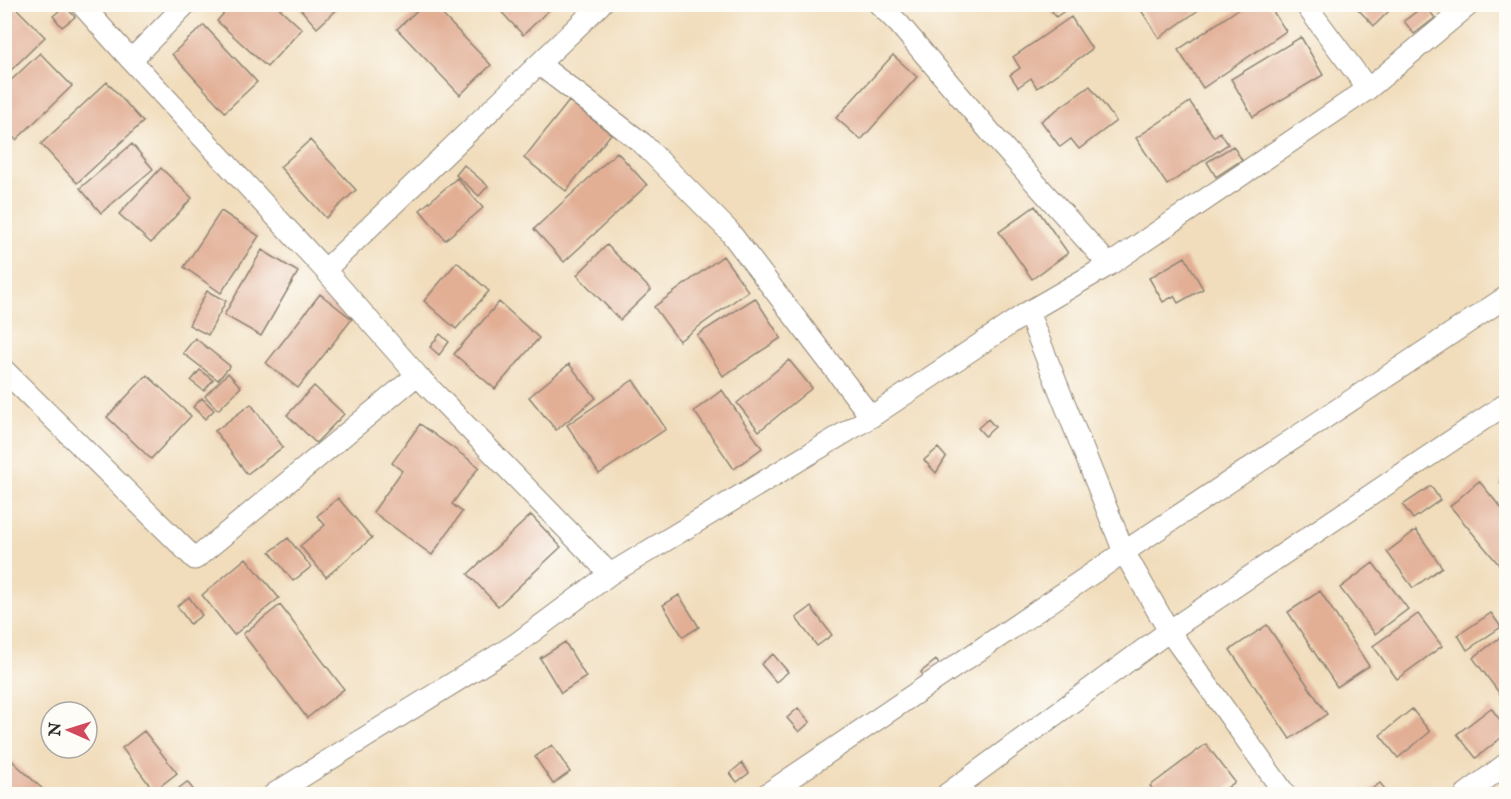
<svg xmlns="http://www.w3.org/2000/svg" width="1511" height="799" font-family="'IM FELL English',serif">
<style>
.building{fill:#e2af95}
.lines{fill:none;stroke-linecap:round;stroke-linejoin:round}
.minor-casing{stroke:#8e8474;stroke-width:23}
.minor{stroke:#fff;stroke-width:21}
</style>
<rect width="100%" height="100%" fill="#fdfcf7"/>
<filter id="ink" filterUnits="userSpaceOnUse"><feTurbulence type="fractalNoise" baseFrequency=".0167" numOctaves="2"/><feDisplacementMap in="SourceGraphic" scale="12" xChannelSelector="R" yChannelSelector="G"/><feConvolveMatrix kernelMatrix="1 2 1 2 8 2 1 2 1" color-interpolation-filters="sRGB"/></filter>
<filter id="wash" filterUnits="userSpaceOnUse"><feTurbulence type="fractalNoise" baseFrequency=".008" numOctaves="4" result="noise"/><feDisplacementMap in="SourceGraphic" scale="24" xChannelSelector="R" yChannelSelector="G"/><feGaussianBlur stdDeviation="1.35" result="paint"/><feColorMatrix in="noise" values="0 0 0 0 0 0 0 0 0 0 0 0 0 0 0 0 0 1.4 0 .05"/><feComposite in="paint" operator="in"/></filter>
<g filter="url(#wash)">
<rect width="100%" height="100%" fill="#f1ddbc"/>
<g id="blocks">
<path class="building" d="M7,4H12L45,37L4,77V7Z
M232,4H275L302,29L267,67L217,21Z
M296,4H343L317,28Z
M494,4H552L553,6L523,35Z
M1047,4H1074L1056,17Z
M1137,4H1207L1159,38Z
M1246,4H1268L1286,31L1203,88L1178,50Z
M1353,4H1396L1374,26Z
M423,5H433L491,65L460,95L397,29Z
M1425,5L1435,18L1414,34L1404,21Z
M65,6L75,17L62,27L53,16Z
M1071,17L1092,49L1037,88L1031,78L1018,87L1010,75L1020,68L1013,57Z
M204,25L257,82L225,112L172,54Z
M1301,37L1323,75L1253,117L1231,79Z
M40,53L72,86L16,140L4,127V87Z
M893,55L917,77L861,140L836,118Z
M107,82L143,122L77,183L41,144Z
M1090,86L1116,121L1079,149L1071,139L1060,147L1041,121Z
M569,101L611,134L566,191L524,158Z
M1190,102L1214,137L1220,132L1228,144L1167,185L1136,138Z
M310,140L356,190L326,218L280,167Z
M132,144L153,169L101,213L80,188Z
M1233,146L1242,160L1216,177L1207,162Z
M617,152L647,185L564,262L534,229Z
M464,165L488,186L479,196L456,175Z
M161,168L192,198L151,243L119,214Z
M457,178L483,208L445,240L420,210Z
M1035,206L1068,253L1032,279L999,232Z
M221,211L259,236L221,293L184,267Z
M607,245L651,290L620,320L577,275Z
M262,250L298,272L261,336L224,315Z
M723,256L748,291L679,341L654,307Z
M1185,257L1203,289L1178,303L1174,296L1163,302L1149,278Z
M457,262L489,291L456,329L424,301Z
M207,291L226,301L208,335L189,325Z
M320,294L352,319L298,388L266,363Z
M755,298L781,338L723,376L697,335Z
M499,302L539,338L495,389L454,354Z
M440,334L449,342L439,355L430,347Z
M195,338L230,366L218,380L183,353Z
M789,360L812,388L759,431L737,403Z
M569,364L596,398L556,430L529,397Z
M200,370L213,380L204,391L191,381Z
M228,373L241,387L218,410L205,396Z
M147,375L191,416L151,459L107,417Z
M633,380L666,429L599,474L567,425Z
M314,386L344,414L316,443L287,415Z
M722,390L762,448L734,469L694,411Z
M202,398L214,410L205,419L193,407Z
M251,404L283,447L247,474L215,431Z
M988,419L995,427L985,436L978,428Z
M420,424L479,467L452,504L462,512L432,555L373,512L402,471L392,463Z
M938,448L946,457L936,473L924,460Z
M1506,477V491L1500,482Z
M1479,481L1506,514V561L1500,566L1450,506Z
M1431,486L1440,500L1413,519L1403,505Z
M338,498L372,538L326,577L300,546L325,525L317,516Z
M531,515L561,547L498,606L468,574Z
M1416,530L1442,567L1413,588L1387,552Z
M288,538L311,567L293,581L270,552Z
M246,558L279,598L234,635L202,595Z
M1373,563L1408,609L1375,634L1340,588Z
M1320,591L1369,666L1337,687L1288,612Z
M679,595L699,627L683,637L663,605Z
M189,597L202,615L190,624L177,606Z
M280,605L344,689L307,718L243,634Z
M811,607L832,635L817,646L796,618Z
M1491,613L1501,627L1467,650L1458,635Z
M1418,614L1442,646L1397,679L1373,646Z
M1267,625L1327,714L1290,739L1230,650Z
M1503,635L1506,640V702L1473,658Z
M565,642L586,677L561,693L540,658Z
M773,654L788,672L776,682L761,664Z
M936,660L942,668L926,680L921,672Z
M798,708L810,722L799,732L787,718Z
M1491,708L1506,728V734L1476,758L1457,734Z
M1412,709L1430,732L1398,758L1380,735Z
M144,731L177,773L154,791L122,748Z
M1206,744L1235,782L1218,794H1157L1150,786Z
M552,745L570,772L553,784L535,757Z
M8,757L48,794H4V761Z
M742,763L749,773L737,782L730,773Z
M187,782L197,794H175L174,792Z
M1380,783L1389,794H1365Z"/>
</g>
</g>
<g filter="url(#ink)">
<use href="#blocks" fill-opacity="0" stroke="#8e8474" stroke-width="1.5"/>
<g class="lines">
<defs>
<path id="minor" d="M81,4L131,60
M186,4L131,60L325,270
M601,4L325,270L417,375L610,574
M879,4L899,24L997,140L1109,265
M1305,4L1368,89
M540,65L642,143L729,231L871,417
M4,370L195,559L417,375
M274,794L516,644L610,574L871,417L1028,312L1109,265L1368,89L1470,4
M767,794L1124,552L1028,312
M947,794L1169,631L1506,404
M1285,794L1169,631L1124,552L1506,297
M1466,794L1506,764"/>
</defs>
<use href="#minor" class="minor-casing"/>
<use href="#minor" class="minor"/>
</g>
</g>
<rect width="1511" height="799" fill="none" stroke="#fdfcf7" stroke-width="24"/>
<g transform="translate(69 730) rotate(273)"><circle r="28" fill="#fdfcf7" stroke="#a9a8a5" stroke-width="1.5"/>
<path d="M0-4.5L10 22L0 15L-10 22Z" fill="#d1495b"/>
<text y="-9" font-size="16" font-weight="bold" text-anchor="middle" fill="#2b2b2b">N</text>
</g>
</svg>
